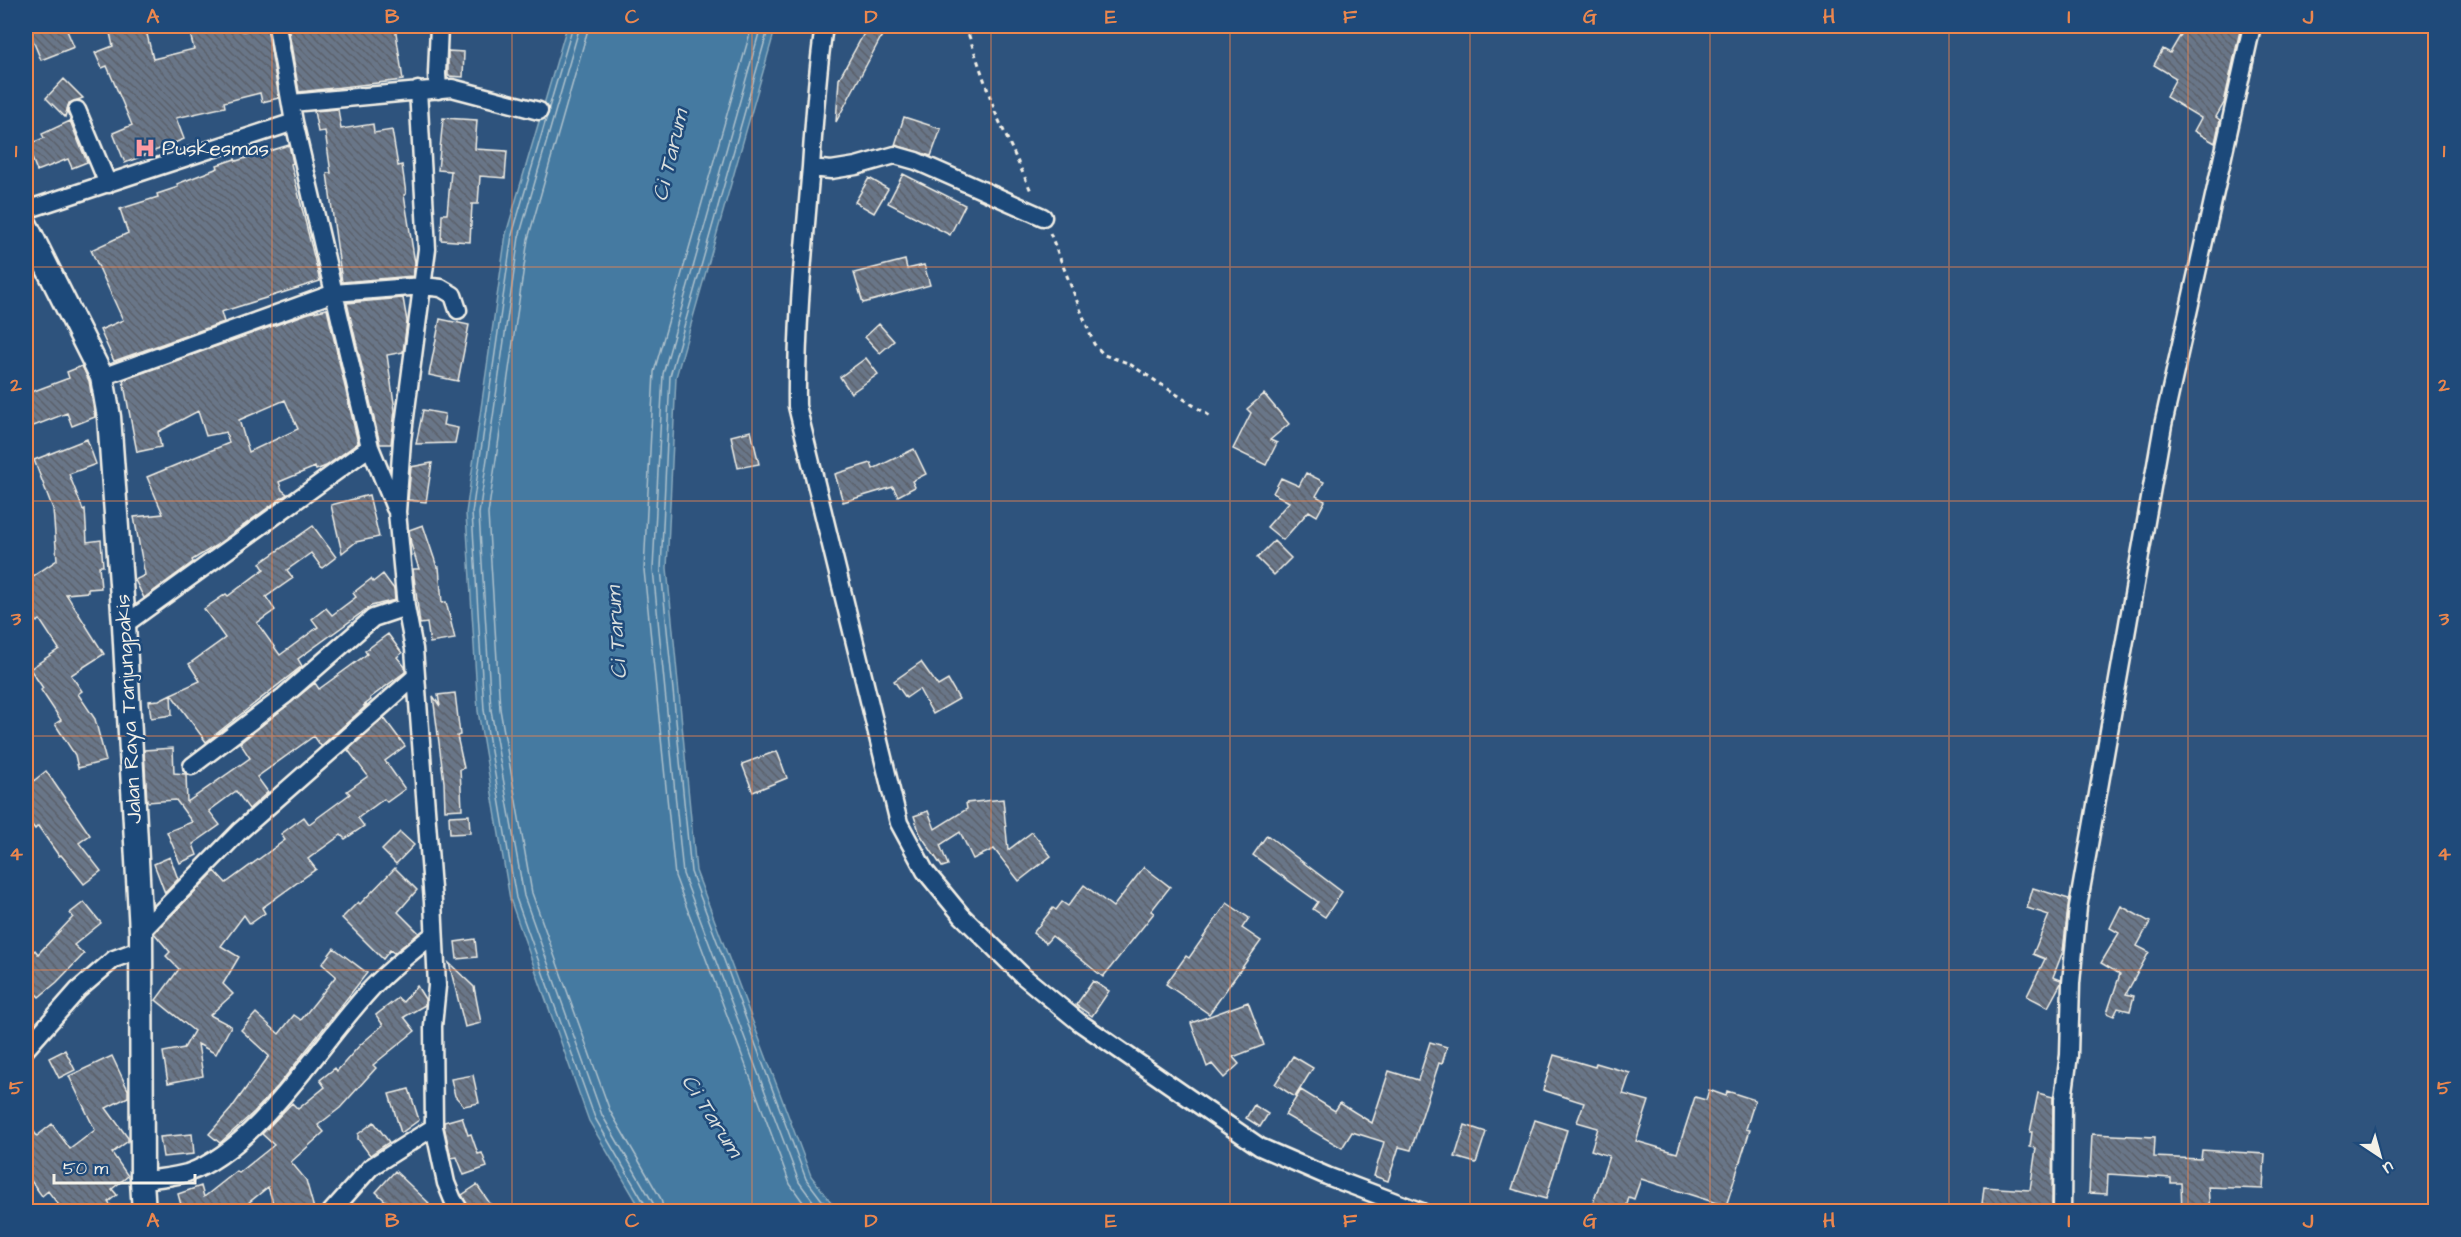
<svg xmlns="http://www.w3.org/2000/svg" width="2461" height="1237" font-family="'Architects Daughter',sans-serif">
<style>
.water{fill:#447aa1;stroke:#8aaabd;stroke-width:1.5}
.lines{fill:none;stroke-linecap:round;stroke-linejoin:round}
.shore{stroke:#aec1cc;stroke-width:1.5}
.building{fill:url(#building-back-hatch);stroke:#f4f1e8;stroke-width:1.5;fill-rule:evenodd}
.street-casing{stroke:#f4f1e8;stroke-width:21}
.secondary-casing{stroke:#f4f1e8;stroke-width:27}
.path{stroke:#f4f1e8;stroke-width:3;stroke-dasharray:4.5 4.5;stroke-linecap:butt}
.street{stroke:#1f4a7a;stroke-width:16}
.secondary{stroke:#1f4a7a;stroke-width:22}
.grid{fill:none;stroke:#ec874e;stroke-width:1.5;stroke-opacity:0.55}
.labels{text-anchor:middle;stroke-width:5;stroke-linejoin:round;paint-order:stroke}
.poi-label{font-size:21px;fill:#f4f1e8;stroke:#1f4a7a;text-anchor:start}
.street-label{font-size:21px;fill:#f4f1e8;stroke:#1f4a7a}
.water-label{font-size:22px;font-style:italic;fill:#dadfdd;stroke:#1f4a7a}
.neatline{fill:none;stroke:#ec874e;stroke-width:2}
.grid-label{font-size:20px;text-anchor:middle;font-weight:bold;fill:#ec874e}
</style>
<defs>
<pattern id="building-back-hatch" width="6" height="6" patternUnits="userSpaceOnUse" patternTransform="scale(1.5)"><rect width="6" height="6" fill="#697688"/><path d="M-1 5l2 2M0 0l6 6M5-1l2 2" fill="none" stroke="#5b616a"/></pattern>
</defs>
<rect width="100%" height="100%" fill="#2e537d"/>
<filter id="ink" filterUnits="userSpaceOnUse"><feTurbulence type="fractalNoise" baseFrequency=".0167" numOctaves="2"/><feDisplacementMap in="SourceGraphic" scale="12" xChannelSelector="R" yChannelSelector="G"/><feConvolveMatrix kernelMatrix="1 2 1 2 8 2 1 2 1" color-interpolation-filters="sRGB"/></filter>
<g filter="url(#ink)">
<path class="water" d="M567,26H776L676,377L667,568L696,871L811,1176L838,1211H642L589,1121L510,899L478,711L466,513L506,234Z"/>
<g class="lines">
<path class="shore" d="M580,26L519,237L479,514L491,710L524,896L602,1115L653,1203L655,1212
M589,26L528,239L488,514L500,709L532,893L610,1111L661,1199L664,1212
M752,26L654,372L644,570L675,876L790,1184L810,1212
M761,26L663,374L653,569L683,874L799,1182L821,1212
M769,26L670,376L661,569L691,872L806,1179L831,1212
M548,111L573,26
M547,116L512,235L472,513L484,710L516,898L595,1118L646,1206L647,1212"/>
</g>
<path class="building" d="M27,26H65L74,47L41,60Z
M117,26H145L153,59L194,49L188,26H242L243,31L267,26L279,98L262,102L260,93L224,102L225,107L176,118L184,139L125,163L113,133L132,125L107,66L102,68L95,53L113,46L110,33Z
M288,26H354V28L395,26L403,80L299,92Z
M868,26H887L836,122L839,79Z
M2186,26H2241L2224,103L2216,117L2220,120L2215,143L2194,131L2201,118L2166,97L2176,78L2154,65L2163,49L2170,53Z
M448,51L464,52L463,77L448,76Z
M64,79L83,98L69,103L65,117L46,98Z
M338,109L341,129L373,124L374,133L392,130L398,166L402,165L406,194L404,195L415,263L413,276L342,282L327,173H331L325,131L318,132L314,111Z
M904,117L941,129L931,156L895,145Z
M443,118L477,120L475,149L507,151L505,178L480,176L478,204H472L470,242L441,240L442,214H447L451,171L438,170Z
M70,121L87,162L72,168L68,159L37,171L27,145L44,138L42,134Z
M289,145L293,163L291,164L320,281L221,312L224,322L114,361L100,330L123,320L91,250L128,233L120,209L158,197L157,194L178,187L177,184L218,168L217,165L235,159L236,161Z
M903,174L965,205L950,235L888,203Z
M869,178L888,189L874,213L855,202Z
M905,260L907,269L924,265L930,285L863,303L854,273Z
M403,298L407,321L403,352L387,355L395,410L391,444H380L347,303Z
M327,309L358,443L326,466L316,470L315,467L279,482L282,490L287,494L215,546L192,560L193,562L144,598L135,580L145,575L134,517L163,514L147,477L229,443L226,432L206,436L198,411L158,432L161,447L137,452L123,380L309,313ZM285,400L298,429L249,452L239,420Z
M440,319L469,325L458,381L429,375Z
M879,324L894,341L880,353L865,337Z
M866,358L878,374L851,393L840,377Z
M82,366L89,381L95,417L72,426L67,413L26,429V394L69,378L67,372Z
M1264,394L1289,424L1270,440L1277,443L1266,465L1233,449L1251,413L1247,409Z
M423,410L445,414L443,425L458,428L455,443L416,444Z
M751,431L759,464L738,468L731,436Z
M87,439L96,464L69,474L83,510L85,509L87,542L101,540L103,566H99L101,588L88,589V592L66,594L104,654L71,675L82,691L78,694L95,719L106,761L78,768L75,755L55,724L61,720L41,690L43,688L30,669L59,649L40,620L37,622L26,605V581L57,560L53,509L34,460Z
M914,449L926,474L912,481L915,487L898,496L893,487L843,502L835,474L871,463L873,469Z
M432,463L426,502L408,500L411,467Z
M1306,473L1324,482L1316,496L1325,501L1317,516L1309,511L1283,540L1267,527L1289,502L1273,493L1281,478L1299,486Z
M369,495L379,537L356,542L342,553L331,505Z
M423,525L437,567H439L442,603L446,602L455,639L430,643L427,623L420,624L413,569H419L411,544L409,530Z
M313,526L336,557L322,568L311,553L287,570L293,578L266,597L275,610L257,623L280,655L318,627L312,619L326,608L332,615L356,597L353,593L371,579L373,582L383,574L394,589L395,600L371,606L298,659L302,666L206,742L171,694L200,681L189,664L225,638L204,609L226,594L228,596L264,569L260,563Z
M1274,541L1291,558L1274,575L1257,558Z
M388,634L402,653L397,657L405,667V672L370,698L371,700L363,706L367,705L321,746L314,736L257,777L268,792L249,809L236,791L209,811L220,825L193,844L197,855L180,863L167,832L192,822L176,800L147,802L144,750L173,748L174,773L186,774L187,802L250,758L240,743L315,683L319,689L367,654L365,651Z
M921,662L938,686L948,680L959,699L933,714L919,689L906,698L894,681Z
M455,693L460,735L457,736L464,768L460,769L462,809L445,810L444,782L433,696L440,706L438,695Z
M171,694L172,715L151,718L149,701L159,700Z
M384,718L405,746L385,761L405,789L387,802L384,799L358,818L364,826L345,839L341,835L308,859L316,869L262,908L265,913L250,924L244,915L221,946L239,957L223,984L233,994L210,1015L231,1026L216,1054L198,1044L203,1076L168,1083L163,1052L184,1048L194,1031L156,1000L179,969L166,956L170,952L154,933L215,871L226,883L285,840L281,834L304,817L309,824L350,794L347,791L368,776L348,750Z
M777,751L787,778L753,792L742,764Z
M46,771L90,835L79,843L101,871L84,884L61,855L59,856L38,826L35,829L26,817V787Z
M1003,799L1008,850L1032,832L1051,856L1019,881L994,849L973,859L960,832L940,845L948,865L942,867L920,834L914,816L928,811L935,829L967,809L966,803Z
M469,815L470,833L450,834L449,816Z
M400,832L414,845L396,864L382,850Z
M1267,835L1342,892L1325,917L1313,909L1318,902L1253,855Z
M170,857L178,879L165,893L154,864Z
M1144,867L1170,887L1151,911L1154,913L1103,977L1052,936L1046,943L1033,933L1053,908L1056,910L1062,902L1068,906L1084,885L1113,907Z
M395,868L417,890L398,912L419,933L394,953L390,950L383,959L342,918L358,902L360,904Z
M2033,888L2069,899L2063,951L2053,977L2061,980V983L2048,1007L2027,996L2045,959L2033,954L2049,915L2027,908Z
M84,902L101,923L74,945L84,954L57,982L39,997L36,994L26,1002V958L35,950L38,954L73,917L70,913Z
M1227,903L1249,918L1242,928L1261,941L1209,1014L1166,984L1186,956L1189,958Z
M2121,906L2150,922L2137,946L2149,952L2126,994L2134,996L2130,1011L2118,1008L2114,1016L2107,1013L2120,974L2101,963L2119,933L2110,928Z
M475,939L477,957L457,959L455,942Z
M334,948L367,973L278,1086L254,1112L220,1143L209,1134L231,1109L269,1056L241,1030L256,1013L279,1034L294,1015L301,1020L336,976L322,964Z
M449,963L474,987L481,1023L465,1027Z
M1093,981L1109,991L1092,1016L1076,1005Z
M417,986L425,999V1005L404,1017L415,1031L373,1065L376,1068L340,1108L318,1125L324,1132L291,1162L306,1180L314,1209L305,1212H276L268,1187L237,1212H183L178,1194L201,1186L204,1197L237,1171L239,1173L274,1145L262,1134L292,1103L298,1109L325,1087L320,1080L335,1068L337,1071L360,1045L383,1025L376,1015L398,998L403,1002Z
M1248,1002L1264,1045L1233,1057L1239,1064L1224,1078L1212,1064L1207,1067L1191,1023Z
M1430,1042L1447,1047L1442,1064L1439,1063L1411,1150L1399,1147L1388,1181L1374,1176L1384,1142L1352,1132L1342,1148L1285,1115L1301,1090L1335,1111L1340,1103L1372,1123L1389,1071L1418,1080Z
M65,1050L75,1070L59,1078L49,1058Z
M1554,1055L1595,1067L1596,1063L1630,1073L1623,1094L1649,1101L1636,1141L1677,1153L1695,1097L1706,1100L1709,1090L1726,1096L1727,1091L1755,1100L1746,1129L1750,1130L1726,1206L1641,1179L1634,1199L1629,1197L1625,1212H1590L1609,1156L1591,1150L1598,1128L1577,1122L1584,1103L1543,1090Z
M112,1056L128,1090V1097L106,1108L128,1138V1141L112,1153L128,1176L112,1189L117,1195L108,1202L115,1212H64L48,1191L42,1196L26,1174V1121L37,1136L52,1124L70,1149L95,1130L69,1076Z
M1293,1056L1313,1068L1295,1097L1275,1084Z
M473,1075L479,1103L464,1106L455,1096L451,1079Z
M409,1089L419,1120L401,1133L389,1094Z
M2038,1093L2053,1097L2052,1212H2027L2028,1207L1982,1204L1984,1187L2030,1190L2036,1148L2030,1147L2032,1132H2030Z
M1254,1105L1268,1114L1260,1127L1246,1118Z
M462,1117L468,1135L471,1134L478,1154L482,1153L487,1167L464,1175L457,1157L451,1158L444,1126V1122Z
M1535,1120L1567,1130L1546,1199L1512,1189Z
M374,1122L389,1142L370,1155L358,1139V1134Z
M1465,1125L1486,1132L1476,1163L1455,1157Z
M192,1134L194,1154L163,1157L160,1137Z
M2092,1134L2155,1137L2154,1157L2201,1159L2202,1150L2265,1154L2263,1189L2208,1187L2210,1212H2182L2181,1183H2171V1178L2108,1174L2107,1194L2089,1193Z
M395,1171L429,1203L421,1212H397L376,1192Z
M477,1185L496,1212H471L462,1195Z"/>
<g class="lines">
<defs>
<path id="street" d="M277,26L294,122L370,447L395,508
M824,26C817,73 814,119 811,167C804,247 796,326 797,406L899,823L925,871L962,916L1023,976L1079,1022L1260,1147L1327,1176L1422,1212
M418,90L427,249L402,440L397,512L406,607L414,649L433,902L437,986L433,1026L434,1127L446,1183L453,1200L461,1212
M438,90L437,74L439,26
M292,103L452,88L539,111
M77,110L108,184
M811,168L831,170L856,166L895,155L916,161L1043,217
M26,210L294,122
M102,377L334,293L423,286L441,288L453,295L458,310
M124,625L370,447
M192,766L284,696L373,618L406,607
M141,932L239,832L415,677
M26,1049L78,990L114,959L141,949
M142,1181C156,1178 173,1177 187,1173C256,1150 320,1044 369,991C388,970 412,952 434,934
M331,1212L371,1167L434,1127
M2062,1212L2063,1099L2069,1055L2071,983L2078,907L2163,425L2252,26"/>
<path id="secondary" d="M26,225L102,377L109,417L124,625L141,932L142,1181L144,1212"/>
</defs>
<use href="#street" class="street-casing"/>
<use href="#secondary" class="secondary-casing"/>
<path class="path" d="M967,26L969,36L996,114L1031,191
M1050,233L1094,344L1104,355L1128,363L1213,418"/>
<use href="#street" class="street"/>
<use href="#secondary" class="secondary"/>
</g>
</g>
<path class="grid" d="M272,26V1212M512,26V1212M752,26V1212M991,26V1212M1230,26V1212M1470,26V1212M1710,26V1212M1949,26V1212M2188,26V1212M26,267H2436M26,501H2436M26,736H2436M26,970H2436"/>
<defs>
<symbol id="hospital-bare" viewBox="-9 -9 18 18"><path d="M-5-5h3v3.5h4V-5h3V5h-3V1.5h-4V5h-3Z" fill="#ff9aa2" stroke="#1f4a7a" stroke-width="2.5" paint-order="stroke"/></symbol>
</defs>
<g fill-rule="evenodd">
<use href="#hospital-bare" x="130" y="133" width="30" height="30"/>
</g>
<g class="labels">
<g class="poi-label">
<text x="162" y="155">Puskesmas</text>
</g>
<g class="street-label">
<text transform="translate(128 709) rotate(-93)" y="7">Jalan Raya Tanjungpakis</text>
</g>
<g class="water-label">
<text transform="translate(669 155) rotate(-77)" y="8">Ci Tarum</text>
<text transform="translate(615 633) rotate(-94)" y="8">Ci Tarum</text>
<text transform="translate(713 1115) rotate(57)" y="8">Ci Tarum</text>
</g>
</g>
<rect width="2461" height="1237" fill="none" stroke="#1f4a7a" stroke-width="66"/>
<g transform="translate(2380 1156) rotate(144)" stroke="#1f4a7a" stroke-width="4.5" paint-order="stroke">
<path d="M0-4.5L10 22L0 15L-10 22Z" fill="#f4f1e8"/>
<text y="-9" font-size="16" font-weight="bold" text-anchor="middle" fill="#f4f1e8">U</text>
</g>
<path d="M54 1174v9h141v-9" fill="none" stroke="#f4f1e8" stroke-width="3"/>
<text x="63" y="1174" font-size="18" fill="#f4f1e8" stroke="#1f4a7a" stroke-width="4.5" paint-order="stroke">50 m</text>
<rect x="33" y="33" width="2395" height="1171" class="neatline"/>
<g class="grid-label">
<text x="153" y="23">A</text>
<text x="392" y="23">B</text>
<text x="632" y="23">C</text>
<text x="871" y="23">D</text>
<text x="1111" y="23">E</text>
<text x="1350" y="23">F</text>
<text x="1590" y="23">G</text>
<text x="1829" y="23">H</text>
<text x="2069" y="23">I</text>
<text x="2308" y="23">J</text>
<text x="16" y="157">1</text>
<text x="2444" y="157">1</text>
<text x="16" y="391">2</text>
<text x="2444" y="391">2</text>
<text x="16" y="625">3</text>
<text x="2444" y="625">3</text>
<text x="16" y="860">4</text>
<text x="2444" y="860">4</text>
<text x="16" y="1094">5</text>
<text x="2444" y="1094">5</text>
<text x="153" y="1227">A</text>
<text x="392" y="1227">B</text>
<text x="632" y="1227">C</text>
<text x="871" y="1227">D</text>
<text x="1111" y="1227">E</text>
<text x="1350" y="1227">F</text>
<text x="1590" y="1227">G</text>
<text x="1829" y="1227">H</text>
<text x="2069" y="1227">I</text>
<text x="2308" y="1227">J</text>
</g>
</svg>
